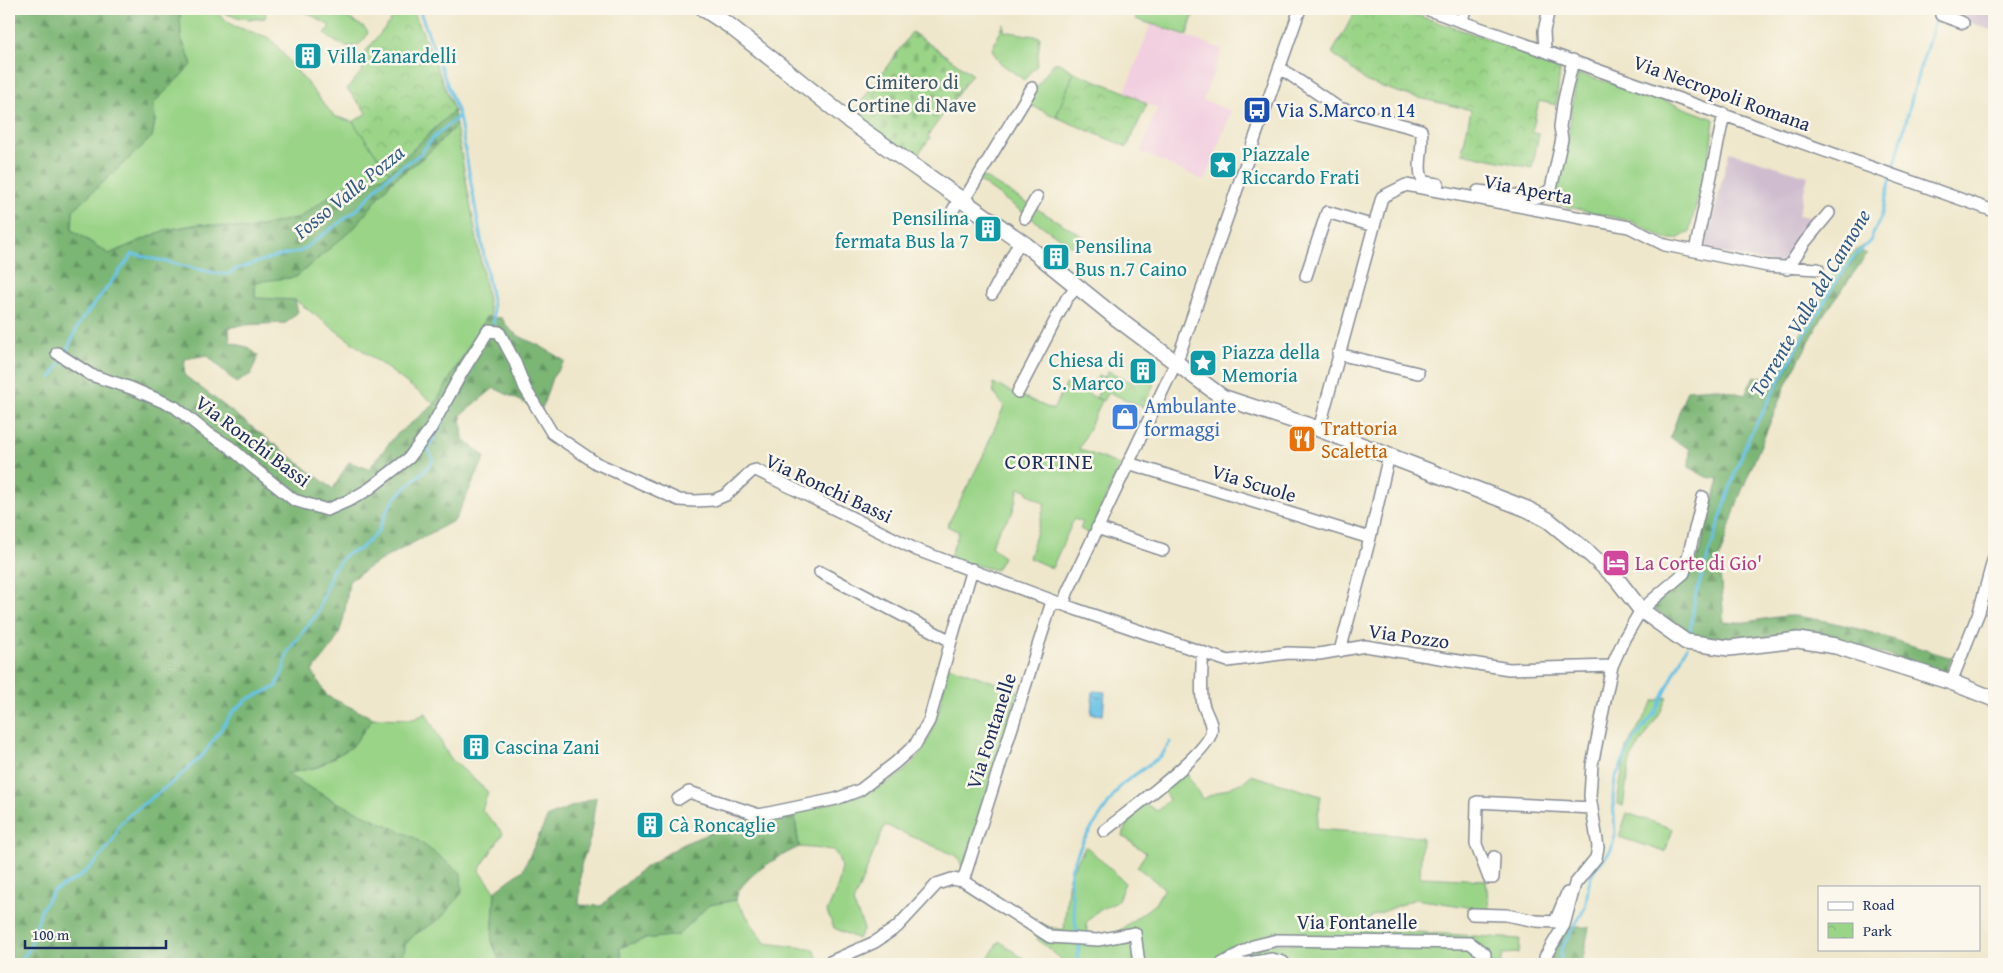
<svg xmlns="http://www.w3.org/2000/svg" width="2003" height="973" font-family="'Gentium Book Plus',serif">
  <style>
    .built { fill: #f2cfe0 }
    .industrial { fill: #cfbdcf }
    .green { fill: #9ad487; stroke: #5a8272 }
    .forest { fill: url(#forest-firs); stroke: #4b7269 }
    .cemetery { fill: url(#cemetery-stones); stroke: #5a8272 }
    .park { fill: url(#park-crowns); stroke: #5a8272 }
    .water { fill: url(#water-ripples); stroke: #4278a2 }
    .lines { fill: none; stroke-linecap: round; stroke-linejoin: round }
    .stream { stroke: #68c2e6; stroke-width: 3 }
    .street-casing { stroke: #858b94; stroke-width: 14 }
    .secondary-casing { stroke: #858b94; stroke-width: 18 }
    .street { stroke: #fff; stroke-width: 11 }
    .secondary { stroke: #fff; stroke-width: 15 }
    .labels { text-anchor: middle; stroke-width: 5; stroke-linejoin: round; paint-order: stroke }
    .culture-label { font-size: 20px; fill: #0d838f; stroke: #fbf7ec; text-anchor: start }
    .park-label { font-size: 20px; fill: #3b5868; stroke: #fbf7ec }
    .street-label { font-size: 20px; fill: #1b2f5e; stroke: #fbf7ec }
    .transit-label { font-size: 20px; fill: #164399; stroke: #fbf7ec; text-anchor: start }
    .shop-label { font-size: 20px; fill: #366cbe; stroke: #fbf7ec; text-anchor: start }
    .food-label { font-size: 20px; fill: #c56008; stroke: #fbf7ec; text-anchor: start }
    .hotel-label { font-size: 20px; fill: #b23c85; stroke: #fbf7ec; text-anchor: start }
    .water-label { font-size: 21px; font-style: italic; fill: #325b87; stroke: #fbf7ec }
    .quarter-label { font-size: 22px; letter-spacing: 1px; fill: #1b2f5e; stroke: #fbf7ec }
  </style>
  <defs>
    <pattern id="forest-firs" width="22" height="20" patternUnits="userSpaceOnUse" patternTransform="scale(1.25)"><rect width="22" height="20" fill="#7bb674"/><path d="M5 1l3.5 6h-7zM16 11l3.5 6h-7z" fill="#649462"/></pattern>
    <pattern id="cemetery-stones" width="16" height="16" patternUnits="userSpaceOnUse" patternTransform="scale(1.25)"><rect width="16" height="16" fill="#9ad487"/><path d="M2 7V4a2 2 0 0 1 4 0v3zM10 15v-3a2 2 0 0 1 4 0v3z" fill="#84b677"/></pattern>
    <pattern id="park-crowns" width="20" height="18" patternUnits="userSpaceOnUse" patternTransform="scale(1.25)"><rect width="20" height="18" fill="#9ad487"/><path d="M2 6a3 3 0 1 1 6 0M12 15a3 3 0 1 1 6 0" fill="none" stroke="#84b677"/></pattern>
    <pattern id="water-ripples" width="26" height="14" patternUnits="userSpaceOnUse" patternTransform="scale(1.25)"><rect width="26" height="14" fill="#68c2e6"/><path d="M2 4q2-2 4 0t4 0M15 11q2-2 4 0t4 0" fill="none" stroke="#559ebe"/></pattern>
  </defs>
  <rect width="100%" height="100%" fill="#fbf7ec"/>
  <filter id="ink" filterUnits="userSpaceOnUse"><feTurbulence type="fractalNoise" baseFrequency=".02" numOctaves="2"/><feDisplacementMap in="SourceGraphic" scale="10" xChannelSelector="R" yChannelSelector="G"/><feConvolveMatrix kernelMatrix="1 2 1 2 8 2 1 2 1" color-interpolation-filters="sRGB"/></filter>
  <filter id="wash" filterUnits="userSpaceOnUse"><feTurbulence type="fractalNoise" baseFrequency=".0096" numOctaves="4" result="noise"/><feDisplacementMap in="SourceGraphic" scale="20" xChannelSelector="R" yChannelSelector="G"/><feGaussianBlur stdDeviation="1.12" result="paint"/><feColorMatrix in="noise" values="0 0 0 0 0 0 0 0 0 0 0 0 0 0 0 0 0 1.4 0 .05"/><feComposite in="paint" operator="in"/></filter>
  <g filter="url(#wash)">
    <rect width="100%" height="100%" fill="#efe7cb"/>
    <path class="built" d="M1151,24L1222,49L1203,100L1231,111L1205,181L1141,152L1157,108L1140,101L1125,92Z"/>
    <path class="industrial" d="M1947,9H1994V31L1945,13Z
      M1729,152L1808,176L1798,215L1813,218L1785,265L1705,250Z"/>
    <path class="green" d="M182,9H211L234,26L270,38L334,116L353,122L389,172L384,177L351,182L300,217L248,229L200,224L165,230L109,254L72,230L73,210L152,137L155,121L154,103L192,64L181,38L180,11Z
      M217,9H262L266,12L265,18C251,21 228,17 217,9Z
      M301,9H333L365,28L368,32C360,55 338,46 325,34L330,26Z
      M1138,9H1195L1187,35L1135,19Z
      M1004,24V31L1040,37L1037,65L1024,80L999,62L992,49Z
      M1054,63H1059L1074,72L1056,117L1028,104L1034,90Z
      M1578,74L1633,89L1714,119L1710,151L1689,232L1677,239H1667L1631,221L1550,203C1570,162 1568,117 1578,74Z
      M456,126L491,317H486L435,404L295,300L255,298V281L296,277L354,228L391,182L425,156Z
      M982,176L1084,237L1076,250L979,181Z
      M1866,244L1829,293L1772,398L1776,380L1841,261Z
      M993,383L1053,410L1067,383L1102,401L1079,449L1120,465L1090,534L1080,529L1083,522L1074,519L1052,568L1029,558L1045,504L1028,494L1027,490L1019,488L1012,514L1000,528L991,546L1003,557L996,570L949,559L959,532L947,526L983,456L1004,406L994,393Z
      M948,666L1019,691L963,868L957,856L885,825L853,903L864,928L858,939L834,928L827,912C835,892 850,868 833,850L799,847L794,811C843,801 904,792 928,740C939,717 943,690 948,666Z
      M1667,697L1661,711L1630,760L1623,806L1617,804L1626,748L1654,701Z
      M426,713L449,757L488,792L482,810L503,833L479,870L495,891L492,941L499,960L494,964H464L439,961L429,964H403L405,945L414,935L441,918L332,800L285,774L318,767L351,747L373,718L414,719Z
      M1181,764L1202,799L1243,782L1251,775L1321,796L1316,829L1422,837L1420,877L1486,880L1489,910L1415,899L1370,917L1369,929L1520,939L1519,953L1503,954L1501,964H1487L1482,946L1288,938L1216,964H1142L1139,937L1116,933L1155,904L1164,888L1137,867L1146,853L1123,836L1129,810L1141,801L1157,811L1169,800L1162,788Z
      M1627,813L1673,829L1665,852L1619,837Z
      M1086,846L1125,883L1117,902L1096,912L1086,923L1088,935L1050,934L1040,925L1064,930L1069,876Z
      M736,900L765,943L813,949L821,964H624L619,948L644,939L678,935L709,905Z
      M1038,934L1132,937L1136,964H1058L1062,960L1037,939Z
      M999,941L1031,964H985Z
      M1267,944H1467L1483,956L1482,964H1287L1271,956L1224,964Z"/>
    <path class="forest" d="M9,9H182L180,11L181,38L192,64L154,103L155,121L152,137L73,210L72,230L109,254L165,230L200,224L248,229L300,217L351,181L384,177L454,110L456,126L425,156L391,182L354,228L296,277L255,282V298L295,300L298,312L286,323L241,325L229,328L230,342L250,348L258,356L251,374L236,383L207,355L185,359L184,375L333,489L349,462L369,469L395,436L435,404L486,317L502,318C510,335 524,338 540,346C549,351 556,356 565,361L552,378L541,411L494,388L461,415L463,439L485,457L455,520L374,564L349,581C343,626 344,636 312,671L327,696L373,718L352,747L317,767L286,774L332,800L415,838L461,873L462,893L441,918L414,935L405,945L403,964H9Z
      M1861,251L1867,254L1822,318L1787,382L1738,500L1719,559L1724,622C1751,626 1776,612 1803,617C1854,624 1903,644 1952,658L1946,673L1827,637L1795,632L1735,642L1690,637L1649,604L1683,576L1694,572L1719,479L1706,477L1689,467L1690,449L1670,438L1687,390L1715,388L1745,395L1754,376L1776,380L1773,396L1829,293Z
      M596,797L590,839L581,865L579,905L601,906L641,870L683,844L745,819L794,811L799,847C780,856 739,877 736,900L709,905L678,935L644,939L619,948L624,964H494L499,960L492,941L495,891L523,870L548,816Z
      M1569,927H1589L1582,964H1549L1556,946Z"/>
    <path class="cemetery" d="M912,32L972,74L929,134L928,137L930,138L917,156L914,154L911,159L851,116Z"/>
    <path class="park" d="M400,9H413L454,110L389,172L353,122L367,113L347,89L363,70L358,61Z
      M1357,9H1398L1561,63L1556,105L1539,101L1532,132L1539,134L1532,168L1462,153L1471,110L1410,96L1367,82L1332,53Z
      M1074,72L1125,92L1147,104L1127,147L1056,117Z
      M1108,371L1137,385L1141,378L1154,384L1143,407L1108,392L1103,401L1096,398L1101,388L1094,385L1098,376L1105,377Z"/>
    <path class="water" d="M1093,691L1105,692L1103,715L1091,714Z"/>
    <g class="lines">
      <path class="stream" d="M459,116L493,306L494,324
        M1893,172L1916,82L1937,14
        M65,354L80,322L133,254L219,274H229L236,269L274,257L301,251L358,209L385,179L420,154L432,139L459,116L419,9
        M51,378L61,362
        M1689,638L1695,597L1736,470L1749,437L1795,352L1837,280L1854,257L1870,241L1881,217L1891,178
        M18,964L30,948L41,910L53,891L78,878L94,864L113,841L119,825L134,811L174,781L203,755L233,712L248,699L276,687L283,671L288,651L317,614L332,571L346,554L360,549L378,532L387,510L397,496L429,466L433,460L428,449L471,368
        M1076,964L1080,942L1076,928L1070,881L1071,869L1083,841L1121,785L1162,755L1170,742
        M1560,964L1561,949L1585,908L1589,883L1594,870L1611,850L1615,836L1613,798L1615,778L1633,741L1656,711L1687,647"/>
    </g>
  </g>
  <g filter="url(#ink)">
    <g class="lines">
      <defs>
        <path id="street" d="M1426,9L1994,211
          M1943,9L1941,15L1963,23
          M1462,21L1465,9
          M1545,50L1544,31L1549,9
          M1280,68L1339,108L1421,130C1425,146 1415,169 1424,182L1438,184
          M1478,191L1538,198L1551,189L1562,139L1560,127L1563,104L1573,60
          M964,200L1032,88
          M953,210L960,198
          M1025,218L1037,197
          M1695,251L1767,266L1818,269
          M1787,269L1805,242L1829,213
          M1306,276L1327,212L1374,226
          M992,294L1020,241
          M57,353L91,375L131,388L175,407L206,432L230,447L255,469L294,500L327,510L352,499L369,489L409,458L431,428L462,372L488,331L499,332L514,360L525,388L552,433L596,463L679,500L695,501L714,500L726,495L752,471L756,470L917,550L1075,609L1228,661L1288,653L1319,654L1365,646L1509,669L1612,666
          M1338,354L1418,373
          M1018,392L1067,298L1078,286
          M1319,429L1382,197L1406,185L1629,227L1665,245L1695,251L1724,114
          M1128,463L1370,538
          M1097,528L1163,550
          M820,572L951,641L972,569
          M1064,603L1067,593L1178,358L1300,9
          M1340,651L1370,538L1389,455
          M1951,682L1979,612L1994,557
          M678,799L689,792L759,815L836,799L860,790L895,763L915,745L929,721L951,641
          M1104,831C1125,814 1206,755 1211,733C1213,723 1207,716 1204,707C1199,695 1203,668 1202,654
          M1494,857L1493,878H1489L1476,844L1477,802L1592,808
          M963,881L1050,937L1098,940L1135,933L1139,964
          M1472,914L1506,915L1536,921L1555,922L1567,893
          M830,962L875,942L897,927L937,884L952,879L963,881L1051,605L1064,603
          M1221,964L1253,946L1277,940L1470,943L1485,954V964
          M1243,964L1272,959L1283,962L1284,964
          M1545,964V957L1564,925L1575,884L1596,858L1598,847L1590,796L1592,765L1612,666L1624,639L1641,610L1684,573L1703,497"/>
        <path id="secondary" d="M704,9L730,26L851,122L1026,245L1115,317L1222,397L1319,429L1527,509L1548,520L1591,555L1616,578L1641,610L1686,642L1729,648L1798,640L1836,646L1951,682L1994,699"/>
      </defs>
      <use href="#street" class="street-casing"/>
      <use href="#secondary" class="secondary-casing"/>
      <use href="#street" class="street"/>
      <use href="#secondary" class="secondary"/>
    </g>
  </g>
  <defs>
    <symbol id="building-square" viewBox="-11 -11 22 22"><rect x="-9" y="-9" width="18" height="18" rx="4" fill="#0f9aa8" stroke="#fbf7ec"/><path d="M-4-6H4V6H1V3H-1V6H-4ZM-2.5-4.3h1.7v1.8h-1.7ZM.8-4.3h1.7v1.8H.8ZM-2.5-1h1.7V.8h-1.7ZM.8-1h1.7V.8H.8Z" fill="#fff"/></symbol>
    <symbol id="bus-square" viewBox="-11 -11 22 22"><rect x="-9" y="-9" width="18" height="18" rx="4" fill="#1a4fb4" stroke="#fbf7ec"/><path d="M-5-6H5V4H4V6H2V4H-2V6H-4V4H-5ZM-3.5-4V0h7V-4ZM-3.5 1.2v1.5H-2V1.2ZM2 1.2v1.5H3.5V1.2Z" fill="#fff"/></symbol>
    <symbol id="sight-square" viewBox="-11 -11 22 22"><rect x="-9" y="-9" width="18" height="18" rx="4" fill="#0f9aa8" stroke="#fbf7ec"/><path d="M0-6L1.8-2.2L6-1.7L2.9 1.2L3.7 5.4L0 3.3L-3.7 5.4L-2.9 1.2L-6-1.7L-1.8-2.2Z" fill="#fff"/></symbol>
    <symbol id="shop-square" viewBox="-11 -11 22 22"><rect x="-9" y="-9" width="18" height="18" rx="4" fill="#3f7fe0" stroke="#fbf7ec"/><path d="M-5-2.5h2.3a2.7 3.5 0 0 1 5.4 0H5L5.5 6h-11ZM-1.5-2.5h3a1.5 2.3 0 0 0-3 0Z" fill="#fff"/></symbol>
    <symbol id="restaurant-square" viewBox="-11 -11 22 22"><rect x="-9" y="-9" width="18" height="18" rx="4" fill="#e8710a" stroke="#fbf7ec"/><path d="M-5-6h1v4h1v-4h1v4h1v-4h1v5L-1.5 .5V6h-2V.5L-5-1ZM5-6V6H3V1.5H1.5Q1.5-4 5-6Z" fill="#fff"/></symbol>
    <symbol id="hotel-square" viewBox="-11 -11 22 22"><rect x="-9" y="-9" width="18" height="18" rx="4" fill="#d1479c" stroke="#fbf7ec"/><path d="M-6-4.5h1.5V1H6V5H4.5V3h-9V5H-6ZM-4 0a1.8 1.8 0 1 1 3.6 0ZM.5 0V-2.5h3Q6-2.5 6 0Z" fill="#fff"/></symbol>
  </defs>
  <g fill-rule="evenodd">
    <use href="#building-square" x="292" y="40" width="32" height="32"/>
    <use href="#bus-square" x="1241" y="94" width="32" height="32"/>
    <use href="#sight-square" x="1207" y="149" width="32" height="32"/>
    <use href="#building-square" x="972" y="213" width="32" height="32"/>
    <use href="#building-square" x="1040" y="241" width="32" height="32"/>
    <use href="#sight-square" x="1187" y="347" width="32" height="32"/>
    <use href="#building-square" x="1127" y="355" width="32" height="32"/>
    <use href="#shop-square" x="1109" y="401" width="32" height="32"/>
    <use href="#restaurant-square" x="1286" y="423" width="32" height="32"/>
    <use href="#hotel-square" x="1600" y="547" width="32" height="32"/>
    <use href="#building-square" x="460" y="731" width="32" height="32"/>
    <use href="#building-square" x="634" y="809" width="32" height="32"/>
  </g>
  <g class="labels">
    <g class="culture-label">
      <text x="327" y="63">Villa Zanardelli</text>
      <text x="1242" y="161">Piazzale<tspan x="1242" dy="23">Riccardo Frati</tspan></text>
      <text x="969" y="225" text-anchor="end">Pensilina<tspan x="969" dy="23">fermata Bus la 7</tspan></text>
      <text x="1075" y="253">Pensilina<tspan x="1075" dy="23">Bus n.7 Caino</tspan></text>
      <text x="1222" y="359">Piazza della<tspan x="1222" dy="23">Memoria</tspan></text>
      <text x="1124" y="367" text-anchor="end">Chiesa di<tspan x="1124" dy="23">S. Marco</tspan></text>
      <text x="495" y="754">Cascina Zani</text>
      <text x="669" y="832">Cà Roncaglie</text>
    </g>
    <g class="park-label">
      <text x="912" y="89">Cimitero di<tspan x="912" dy="23">Cortine di Nave</tspan></text>
    </g>
    <g class="street-label">
      <text transform="translate(1722 93) rotate(20)" y="7">Via Necropoli Romana</text>
      <text transform="translate(1528 189) rotate(11)" y="7">Via Aperta</text>
      <text transform="translate(253 441) rotate(37)" y="7">Via Ronchi Bassi</text>
      <text transform="translate(1254 483) rotate(17)" y="7">Via Scuole</text>
      <text transform="translate(829 488) rotate(25)" y="7">Via Ronchi Bassi</text>
      <text transform="translate(1409 636) rotate(8)" y="7">Via Pozzo</text>
      <text transform="translate(991 731) rotate(-72)" y="7">Via Fontanelle</text>
      <text x="1357" y="929">Via Fontanelle</text>
    </g>
    <g class="transit-label">
      <text x="1276" y="117">Via S.Marco n 14</text>
    </g>
    <g class="shop-label">
      <text x="1144" y="413">Ambulante<tspan x="1144" dy="23">formaggi</tspan></text>
    </g>
    <g class="food-label">
      <text x="1321" y="435">Trattoria<tspan x="1321" dy="23">Scaletta</tspan></text>
    </g>
    <g class="hotel-label">
      <text x="1635" y="570">La Corte di Gio'</text>
    </g>
    <g class="water-label">
      <text transform="translate(349 192) rotate(-39)" y="7">Fosso Valle Pozza</text>
      <text transform="translate(1810 303) rotate(-59)" y="7">Torrente Valle del Cannone</text>
    </g>
    <g class="quarter-label">
      <text x="1049" y="469">CORTINE</text>
    </g>
  </g>
  <rect width="2003" height="973" fill="none" stroke="#fbf7ec" stroke-width="30"/>
  <rect x="1818" y="886" width="162" height="65" fill="#fbf7ec" stroke="#a1a7b3"/>
  <rect x="1828" y="902" width="25" height="8" fill="#ffffff" stroke="#a1a7b3"/>
  <text x="1863" y="910" font-size="15" fill="#1b2f5e">Road</text>
  <rect x="1828" y="923" width="25" height="15" fill="url(#park-crowns)" stroke="#a1a7b3"/>
  <text x="1863" y="936" font-size="15" fill="#1b2f5e">Park</text>
  <path d="M25 940v8h141v-8" fill="none" stroke="#1b2f5e" stroke-width="2.5"/>
  <text x="32" y="940" font-size="15" fill="#1b2f5e" stroke="#fbf7ec" stroke-width="4" paint-order="stroke">100 m</text>
</svg>
